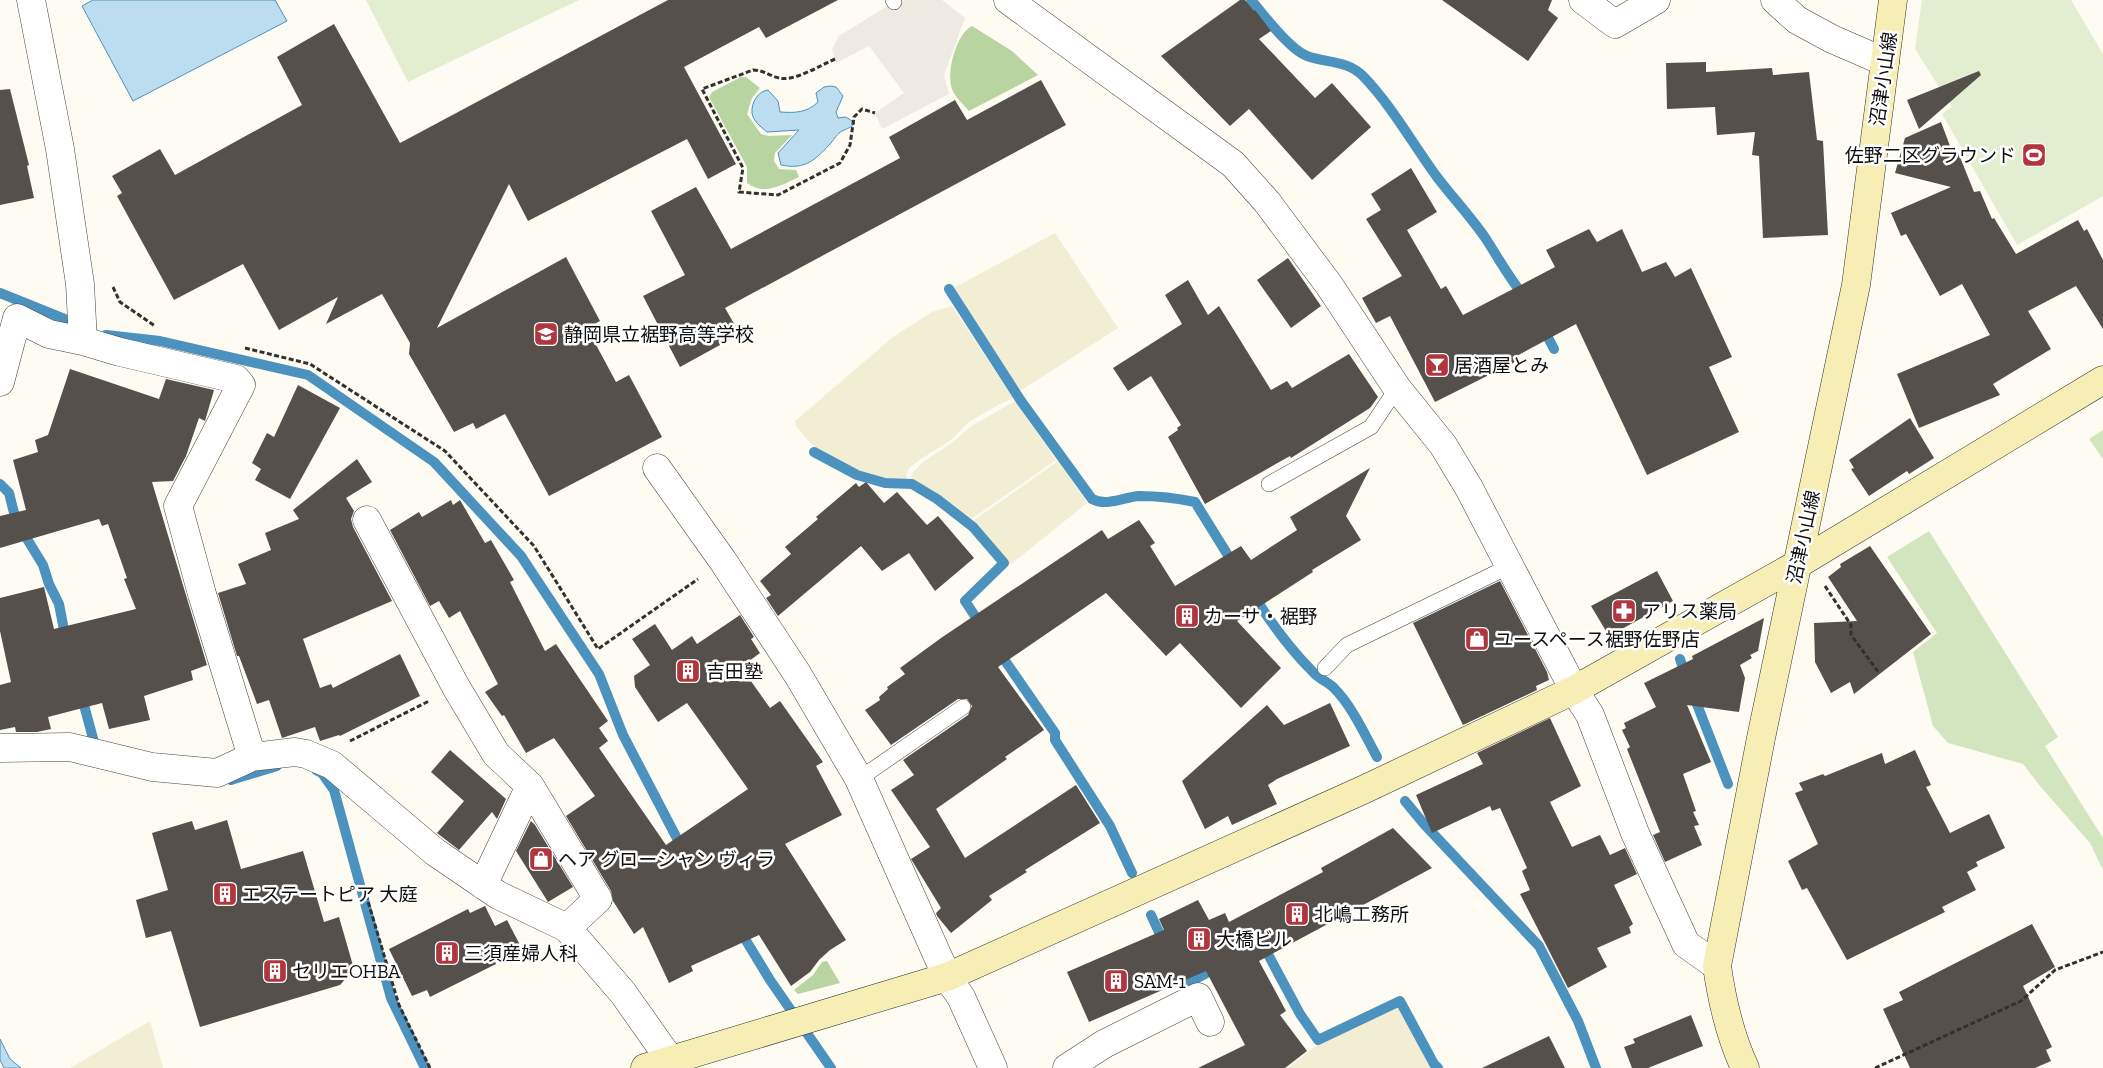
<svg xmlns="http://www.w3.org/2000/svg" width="2103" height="1068" font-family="'Zilla Slab','Noto Sans JP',serif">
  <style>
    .farmland { fill: #f1eed4 }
    .green { fill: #d3e5bf }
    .forest { fill: #b8d4a0 }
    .pitch { fill: #e3edcf }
    .plaza { fill: #eeeae1 }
    .water { fill: #bcddef; stroke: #4b92be }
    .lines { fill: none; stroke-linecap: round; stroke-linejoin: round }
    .stream { stroke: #4b92be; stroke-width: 10 }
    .building { fill: #56504c }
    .lane-casing { stroke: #424242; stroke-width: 16 }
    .street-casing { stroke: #424242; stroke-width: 29 }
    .secondary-casing { stroke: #313131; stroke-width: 29 }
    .path { stroke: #313131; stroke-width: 3; stroke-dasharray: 5 2.5; stroke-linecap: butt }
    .lane { stroke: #fff; stroke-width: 15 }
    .street { stroke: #fff; stroke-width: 28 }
    .secondary { stroke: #f6eeb4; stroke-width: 28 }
    .labels { text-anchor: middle; stroke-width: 5; stroke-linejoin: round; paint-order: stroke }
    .street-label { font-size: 19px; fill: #0f0f0f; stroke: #fff }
    .poi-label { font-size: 19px; fill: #0f0f0f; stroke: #fff; text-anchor: start }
  </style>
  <rect width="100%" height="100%" fill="#fdfbf2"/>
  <path class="farmland" d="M1055,233L1118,328L1020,391L954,288Z
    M952,306L1013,398L998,405L969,422L951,440L921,459L908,469L906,479L880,478L856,471L820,452L806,438L796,426L795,421L893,337L932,312Z
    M1015,401L1056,460L970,520L911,480L913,472L923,462L953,442L973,425Z
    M1058,461L1087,503L1010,565L973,521Z
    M1399,1005L1428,1064L1432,1068H1287L1320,1043Z
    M150,1021L163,1068H70Z"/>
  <path class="green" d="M2103,430V459L2089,439Z
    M1929,531L2058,737L2045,746L2103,838V870L2090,843L2040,786L2023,764L1948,743L1933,726L1913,652L1937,633L1887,557Z"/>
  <path class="forest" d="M972,26L1012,51L1038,75L969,111C963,104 955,97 952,89C946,73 956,34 972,26Z
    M741,77H746L760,88L752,98L747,114L761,134L768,136L792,135L775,153L774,161L779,169L796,170L799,177C782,185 764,196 747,183V167L709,97L712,92Z
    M827,961L840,983L798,994L794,990L813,975L822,962Z"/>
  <path class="pitch" d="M366,0H579L408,82Z
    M1922,0H2071L2103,54V196L2017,245L1942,114L1952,107L1915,49Z"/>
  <path class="plaza" d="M897,0H942L965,18L944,75L949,94L882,129L875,113L904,93L869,46L836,63L832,49L839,36Z"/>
  <path class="water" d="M93,0H275L287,21L133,101L82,6Z
    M830,86L836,87L843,96L836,112L838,118L846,117L855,123C851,128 848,128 842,131C838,133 834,139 831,143C815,160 806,170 781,165L778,153L799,130L767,132C761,127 753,121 752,113C751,103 758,91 768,90L778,101L780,112C794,113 807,113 818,102L816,93L824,87Z
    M0,1039L10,1059L21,1068H4L0,1060Z"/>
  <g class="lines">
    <path class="stream" d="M1251,0C1263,14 1290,50 1307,56C1326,63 1347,60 1363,76C1392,106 1412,143 1437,177C1453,198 1471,217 1486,239C1499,259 1509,278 1524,296
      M949,289L1021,401L1092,499C1107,507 1124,497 1139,496C1159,496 1176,498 1195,502L1234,565
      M0,293L67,320
      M1543,328L1554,349
      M106,335L160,341L308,375L434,462L521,556L599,674L623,735L682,848
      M814,452L857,475L885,483L912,484L937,499L973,527L1004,563L965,601L981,625
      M0,484L9,493L16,521L43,565L49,584L59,604L64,630L68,639
      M1254,596C1271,623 1291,650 1313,672C1319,679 1328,682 1334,688C1352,706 1365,735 1377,757
      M999,652L1055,733V740L1110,826L1132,873
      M1680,659L1686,676
      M81,694L94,742
      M1693,694L1728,784
      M316,770L322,773L334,790L391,998L425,1068
      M231,780L277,766
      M1405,801L1424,824L1539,946L1578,1021L1596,1068
      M1151,915L1164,943
      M739,929L770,980L831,1068
      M1263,945L1300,1014L1318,1040L1400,1001L1434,1064L1438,1068
      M1175,970L1182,986L1218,967"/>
  </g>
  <path class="building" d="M668,0H838L766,38L759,27L684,67L736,164L708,179L687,139L528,221L509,184L437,328L566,257L600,321L587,328L616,382L629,375L662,437L549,496L505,414L476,429L473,423L454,432L409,354L410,343L382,294L326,324L338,297L279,330L243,264L174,300L117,196L122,193L112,176L160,149L175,175L302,105L277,57L334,24L400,143Z
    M1240,0H1245L1254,11L1255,10L1271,31L1259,39L1315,98L1332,83L1371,127L1312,180L1249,109L1230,126L1161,56Z
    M1442,0H1552L1548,10L1558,18L1528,61Z
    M1706,62V72L1772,68L1773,75L1809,72L1817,140L1823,141L1828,235L1763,238L1759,156L1752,155L1755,132L1717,135L1715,107L1667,109L1666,63Z
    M1979,71L1981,75L1919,129L1907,100Z
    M1041,80L1066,125L725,308L740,334L680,367L643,296L685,275L651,211L696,187L731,249L900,158L889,137L955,100L967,120Z
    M10,89L29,165L27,166L34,198L0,205V90Z
    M1941,122L1953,154L1958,152L1974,192L1980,191L1992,219L1994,218L2016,254L2078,220L2084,231L2087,229L2103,260V329L2076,286L2028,311L2051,349L1993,384L2000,395L1919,428L1897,374L1990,335L1962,284L1940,296L1906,234L1901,236L1891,213L1951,187L1895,173L1905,138Z
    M1411,168L1437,212L1407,230L1441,289L1446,286L1463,315L1555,267L1546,250L1589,229L1597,242L1622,229L1642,272L1666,262L1675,277L1691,268L1732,357L1709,367L1739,432L1647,475L1576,324L1513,358L1515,362L1435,402L1390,316L1376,323L1362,298L1402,276L1366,219L1381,210L1371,194Z
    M1288,258L1321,306L1291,328L1257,280Z
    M1188,280L1208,315L1219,306L1271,390L1287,381L1292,388L1349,354L1378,397L1370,408L1291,458L1290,456L1205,504L1168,437L1178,430L1177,428L1181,425L1151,376L1128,391L1113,368L1182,324L1165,295Z
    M70,369L159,399L166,379L214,390L205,421L199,418L186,456L173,481L152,482L207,665L191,671L193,680L144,696L150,720L109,729L102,703L48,717L51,729L37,732H16L15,727L0,730V685L11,682L0,631V598L44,587L54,629L136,609L124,579L127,578L108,524L102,526L99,519L0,548V516L26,510L13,460L38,452L35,440L48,435Z
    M298,385L340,408L290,499L255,480L261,469L252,463L267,433L274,437Z
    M1910,418L1934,458L1909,474L1907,471L1869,496L1851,469L1854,468L1849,460Z
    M357,459L372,482L346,498L354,511L351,519L353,527L392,601L303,639L320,688L331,684L333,688L400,654L420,696L340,736L339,735L320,741L315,727L282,738L269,700L257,704L239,656H237L218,593L246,584L238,564L271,550L265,533L299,519L293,510Z
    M1370,468L1346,516L1361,540L1312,570L1313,572L1237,621L1281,668L1241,708L1180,643L1166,656L1106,593L998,667L1044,730L1005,757L1007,759L936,809L965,858L1076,785L1100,823L1025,870L1027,872L989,896L992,900L951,933L937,916L936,913L941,908L911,859L930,847L891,790L914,775L903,760L968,715L972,706L967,699H958L891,745L865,710L880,700L879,697L888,689L887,687L905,674L900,668L941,638L1102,530L1108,539L1139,520L1155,543L1150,546L1175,586L1241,546L1251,560L1297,530L1290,517Z
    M866,482L884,503L897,492L927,525L938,516L974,558L935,591L909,553L882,571L861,546L778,616L766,598L771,595L760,581L791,554L785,547L818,519L816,517L856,483L859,487Z
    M451,500L453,505L460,500L485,543L491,540L514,580L510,582L545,651L556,644L608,721L599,728L608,741L599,748L666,845L748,789L687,703L658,722L635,687L634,676L650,665L632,639L655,624L672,650L692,636L697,644L740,615L754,637L751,639L760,653L741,667L770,708L780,701L823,762L816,766L842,815L785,844L846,940L830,950L819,960L810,972L791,986L759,935L691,966L693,971L669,983L643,927L634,934L613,901L611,891L566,816L595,796L554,738L526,753L504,715L502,716L485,692L498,684L460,611L449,618L439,601L430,606L390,530L419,512L422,517Z
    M1870,546L1931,634L1854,694L1850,682L1831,693L1815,662L1814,623L1857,621L1828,577L1841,567L1840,564Z
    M1657,571L1673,601L1609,636L1591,606Z
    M1500,581L1547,672L1549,680L1536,686L1537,690L1463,725L1413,623Z
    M1764,618L1758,651L1750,655L1752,658L1740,665L1745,678L1739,712L1687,705L1711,762L1683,774L1696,811L1693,812L1699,825L1694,826L1702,845L1665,862L1653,835L1660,832L1627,749L1630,747L1622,730L1626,728L1624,723L1656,707L1644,683L1693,659L1692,656Z
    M1330,703L1350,746L1277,779L1268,785L1277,804L1232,825L1228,816L1205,829L1182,781L1267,705L1284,725Z
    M1550,718L1581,786L1550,802L1572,847L1600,835L1610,855L1625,848L1637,874L1614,885L1633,924L1629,927L1631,933L1597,948L1607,967L1568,988L1520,894L1530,890L1522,871L1527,868L1500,808L1492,811L1490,806L1432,833L1416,795L1483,764L1477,753Z
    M450,750L506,799L497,819L492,812L459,850L437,833L464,801L431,772Z
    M1915,750L1931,785L1926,787L1950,833L1989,814L2005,848L1976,862L1978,866L1967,872L1976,890L1942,907L1945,912L1847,960L1807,888L1802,890L1788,861L1818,844L1795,793L1803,790L1799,783L1823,774L1825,776L1882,753L1885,764Z
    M227,820L241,869L303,851L324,922L339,917L354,969L340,985L200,1027L171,931L146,938L136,900L168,890L152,833L192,821L195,830Z
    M531,821L535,825L573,887L548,902L516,851Z
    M1393,828L1432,868L1259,961L1286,1011L1280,1015L1307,1051L1285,1068H1198L1245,1045L1206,971L1089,1022L1067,972L1164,930L1159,919L1198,900L1209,920L1225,913L1229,922L1323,872L1321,868Z
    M485,906L495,926L507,920L520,945L493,957L496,964L430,997L427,990L412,996L389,949L468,909L470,913Z
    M2032,924L2055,967L2023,986L2052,1047L2046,1050L2051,1061L2035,1068H1910L1883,1009L1903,1000L1899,992Z
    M1691,1015L1703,1046L1648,1068H1632L1624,1047L1635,1043L1633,1039Z
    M1549,1036L1565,1068H1482Z"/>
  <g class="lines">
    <defs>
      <path id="lane" d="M893,0L894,2
        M1269,484L1371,427L1397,388
        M1325,668L1347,645L1510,566
        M859,779L963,707"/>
      <path id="street" d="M31,0L60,149L80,284L83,341
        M1008,0L1233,164L1267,202L1329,285L1397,388L1443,445L1469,488L1574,690L1590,715L1635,833L1686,944L1717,966
        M1583,0L1615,24L1656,0
        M1775,0L1797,20L1832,39L1885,62
        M0,382L17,318L49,334L83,341L120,352L236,379L241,385L178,506L202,594L252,757
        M657,468L723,561L798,675L859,779L947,977L961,997L993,1068
        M367,520L456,687L496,754L530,786L598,899L567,928
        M0,748L70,747L152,767L217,773L252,757L295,752L306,754L332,765L435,852L498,895L567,928L623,993L671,1061
        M483,885L530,786
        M1067,1068L1104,1044L1198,997L1210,1022"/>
      <path id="secondary" d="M645,1068L947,977L1365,789L1574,690L1798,564L2103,380
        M1745,1068C1730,1036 1722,1001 1717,966L1761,738L1856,285L1893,0"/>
    </defs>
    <use href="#lane" class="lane-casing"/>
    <use href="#street" class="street-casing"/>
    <use href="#secondary" class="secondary-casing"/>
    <path class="path" d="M835,59C821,65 794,82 779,78C770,76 763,70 753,70L702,89L743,168L739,192L778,195L840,163L850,145L854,117L862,109L875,113
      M113,287L120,302L155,326
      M245,348L310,364L445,451L534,546L598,649L698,579
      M1825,586L1851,625V635L1879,673
      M350,741L429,701
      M366,895L399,1005L430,1068
      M1875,1068L2021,1001L2055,970L2103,952"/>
    <use href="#lane" class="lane"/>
    <use href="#street" class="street"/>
    <use href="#secondary" class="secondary"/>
  </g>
  <defs>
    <symbol id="stadium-square" viewBox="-11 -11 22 22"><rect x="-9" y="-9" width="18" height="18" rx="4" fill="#af363e" stroke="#fff"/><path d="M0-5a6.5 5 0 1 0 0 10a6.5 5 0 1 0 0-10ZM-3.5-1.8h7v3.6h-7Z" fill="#fff"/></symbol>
    <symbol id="school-square" viewBox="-11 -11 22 22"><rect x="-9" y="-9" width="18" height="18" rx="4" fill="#af363e" stroke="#fff"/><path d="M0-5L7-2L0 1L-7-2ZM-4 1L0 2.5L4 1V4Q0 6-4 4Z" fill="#fff"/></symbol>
    <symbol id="bar-square" viewBox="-11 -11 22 22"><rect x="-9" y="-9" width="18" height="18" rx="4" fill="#af363e" stroke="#fff"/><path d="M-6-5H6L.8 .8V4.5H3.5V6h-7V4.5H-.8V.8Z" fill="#fff"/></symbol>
    <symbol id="pharmacy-square" viewBox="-11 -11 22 22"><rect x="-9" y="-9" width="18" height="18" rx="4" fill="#af363e" stroke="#fff"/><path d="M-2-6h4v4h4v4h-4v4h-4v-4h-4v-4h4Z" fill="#fff"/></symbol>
    <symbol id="building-square" viewBox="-11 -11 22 22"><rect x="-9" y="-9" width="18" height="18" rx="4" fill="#af363e" stroke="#fff"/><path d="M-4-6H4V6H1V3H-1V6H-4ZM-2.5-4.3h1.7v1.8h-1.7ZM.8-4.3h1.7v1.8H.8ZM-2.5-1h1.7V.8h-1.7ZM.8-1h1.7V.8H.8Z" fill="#fff"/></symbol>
    <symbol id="shop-square" viewBox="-11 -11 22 22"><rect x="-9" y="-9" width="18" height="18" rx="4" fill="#af363e" stroke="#fff"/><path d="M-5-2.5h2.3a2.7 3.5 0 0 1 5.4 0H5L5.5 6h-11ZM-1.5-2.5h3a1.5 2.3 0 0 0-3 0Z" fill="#fff"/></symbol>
  </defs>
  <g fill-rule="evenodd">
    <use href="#stadium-square" x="2020" y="141" width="28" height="28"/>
    <use href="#school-square" x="532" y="320" width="28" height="28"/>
    <use href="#bar-square" x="1423" y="351" width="28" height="28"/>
    <use href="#pharmacy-square" x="1610" y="597" width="28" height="28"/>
    <use href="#building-square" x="1173" y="602" width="28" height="28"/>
    <use href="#shop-square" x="1463" y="625" width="28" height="28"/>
    <use href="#building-square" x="674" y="657" width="28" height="28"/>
    <use href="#shop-square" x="527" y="845" width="28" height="28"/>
    <use href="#building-square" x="211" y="880" width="28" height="28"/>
    <use href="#building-square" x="1283" y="900" width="28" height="28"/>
    <use href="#building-square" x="1185" y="925" width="28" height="28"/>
    <use href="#building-square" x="433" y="939" width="28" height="28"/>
    <use href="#building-square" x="261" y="957" width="28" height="28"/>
    <use href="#building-square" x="1102" y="967" width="28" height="28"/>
  </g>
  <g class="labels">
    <g class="street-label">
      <text transform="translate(1883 79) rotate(-82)" y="7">沼津小山線</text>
      <text transform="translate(1803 537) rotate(-78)" y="7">沼津小山線</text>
    </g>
    <g class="poi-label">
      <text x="2016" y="162" text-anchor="end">佐野二区グラウンド</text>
      <text x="564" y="341">静岡県立裾野高等学校</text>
      <text x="1454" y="372">居酒屋とみ</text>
      <text x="1642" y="618">アリス薬局</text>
      <text x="1204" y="623">カーサ・裾野</text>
      <text x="1494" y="646">ユースペース裾野佐野店</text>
      <text x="706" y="678">吉田塾</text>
      <text x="558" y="866">ヘア グローシャン ヴィラ</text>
      <text x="242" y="901">エステートピア 大庭</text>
      <text x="1314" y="921">北嶋工務所</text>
      <text x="1216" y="946">大橋ビル</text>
      <text x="464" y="960">三須産婦人科</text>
      <text x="292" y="978">セリエOHBA</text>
      <text x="1134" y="988">SAM-1</text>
    </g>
  </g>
</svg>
